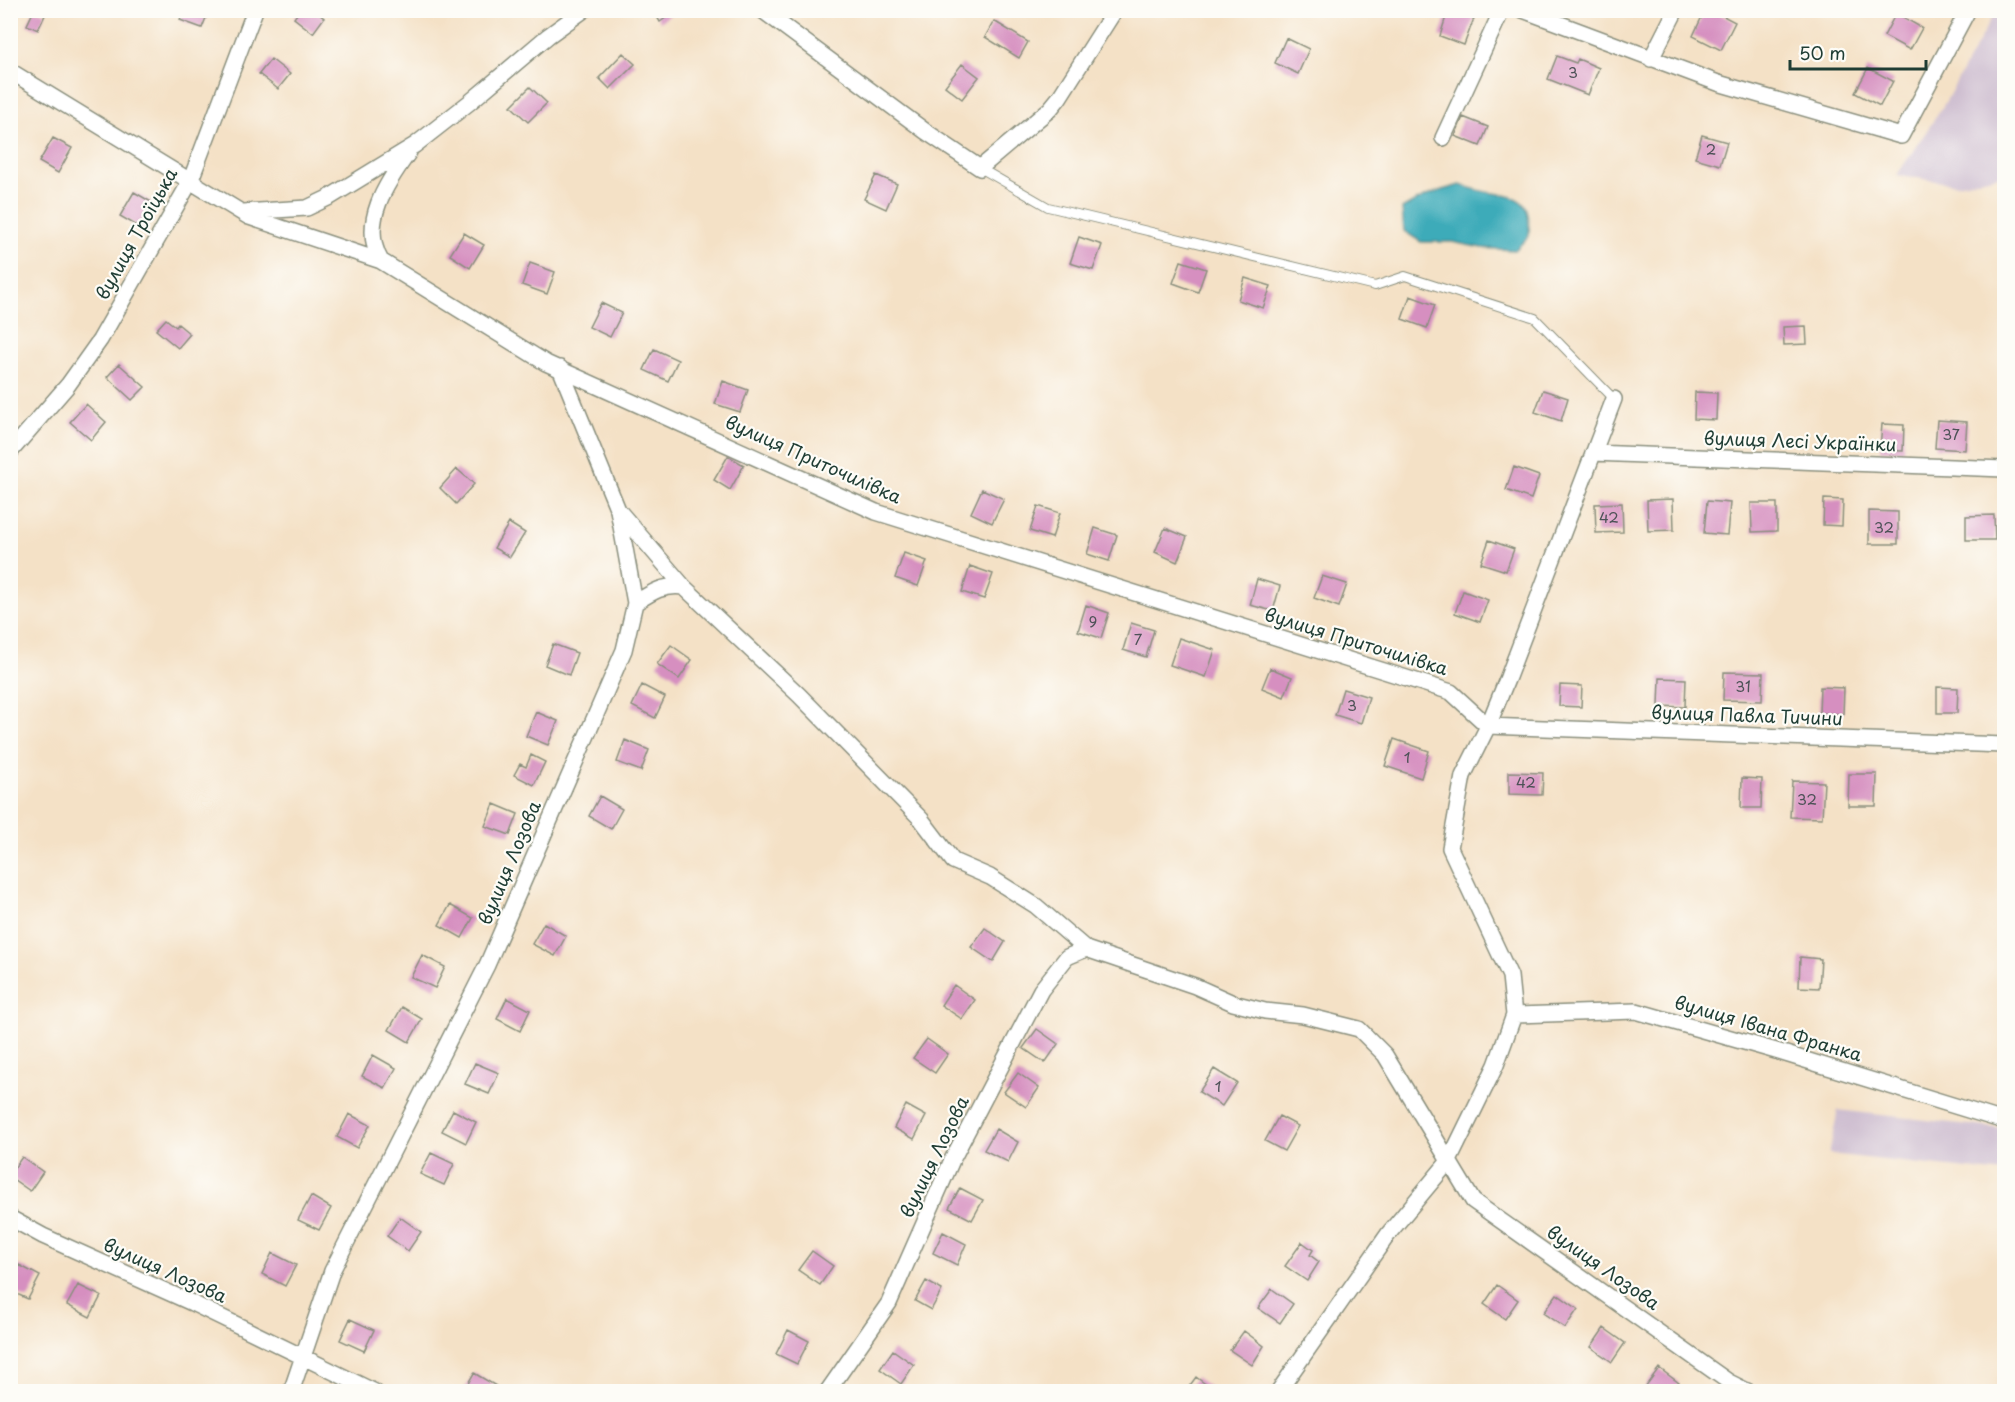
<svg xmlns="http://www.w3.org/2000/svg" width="2015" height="1402" font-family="'Playpen Sans',sans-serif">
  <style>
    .industrial { fill: #cebed0 }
    .water { fill: #3cabb9; stroke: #2e7476; stroke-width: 1.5 }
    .building { fill: #d68fc0 }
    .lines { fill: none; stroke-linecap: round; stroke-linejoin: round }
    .lane-casing { stroke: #8a8f7d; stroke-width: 10 }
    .street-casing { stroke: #8a8f7d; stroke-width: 18 }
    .lane { stroke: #fff; stroke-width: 8 }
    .street { stroke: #fff; stroke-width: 15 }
    .labels { text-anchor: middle; stroke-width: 4.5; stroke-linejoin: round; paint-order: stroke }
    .number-label { font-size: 15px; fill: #4d5257 }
    .street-label { font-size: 18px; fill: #1f3d34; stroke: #fdfcf7 }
  </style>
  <rect width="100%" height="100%" fill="#fdfcf7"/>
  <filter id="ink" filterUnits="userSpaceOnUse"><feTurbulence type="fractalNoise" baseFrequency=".0167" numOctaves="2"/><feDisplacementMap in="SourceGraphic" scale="12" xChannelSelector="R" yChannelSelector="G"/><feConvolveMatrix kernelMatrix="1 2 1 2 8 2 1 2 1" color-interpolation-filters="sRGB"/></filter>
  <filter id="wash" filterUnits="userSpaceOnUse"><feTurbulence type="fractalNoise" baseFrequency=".008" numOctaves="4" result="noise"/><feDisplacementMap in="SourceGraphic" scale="24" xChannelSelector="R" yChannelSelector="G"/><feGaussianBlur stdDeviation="1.35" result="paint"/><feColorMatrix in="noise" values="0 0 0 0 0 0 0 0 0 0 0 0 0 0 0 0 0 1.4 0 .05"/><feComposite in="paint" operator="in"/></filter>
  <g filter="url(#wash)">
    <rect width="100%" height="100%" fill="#f4e1c6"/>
    <path class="industrial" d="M1996,10L2004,11V175L1956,184L1897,175L1942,108Z
      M1838,1110L2004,1129V1173L1829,1154Z"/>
    <path class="water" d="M1460,185C1471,188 1482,192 1493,193C1525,197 1530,204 1529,236L1515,250L1482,248L1452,242H1421L1404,231L1402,209C1421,197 1439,190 1460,185Z"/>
    <g id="blocks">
      <path class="building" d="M34,10L46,13L38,30L27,25Z
        M183,10H209L202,28L180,20Z
        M300,10H314L324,18L313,33L294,18Z
        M653,10H677L660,22Z
        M1448,10H1469L1476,13L1464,45L1440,36Z
        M1705,10H1712L1735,22L1721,50L1693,36Z
        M1896,13L1922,28L1910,50L1884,36Z
        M994,21L1028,42L1019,58L985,37Z
        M1286,38L1309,49L1298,74L1275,63Z
        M623,53L635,64L610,89L599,78Z
        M1557,56L1576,63L1578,59L1599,68L1588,95L1548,79Z
        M271,59L290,74L278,89L259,74Z
        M962,64L979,77L962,99L945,86Z
        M1868,68L1893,81L1880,106L1855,93Z
        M530,87L547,103L528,122L511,106Z
        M1463,117L1488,127L1480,146L1455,136Z
        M1702,135L1727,142L1720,165L1695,158Z
        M53,138L72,148L58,173L39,162Z
        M876,175L897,184L886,209L864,199Z
        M134,192L153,203L139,227L120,216Z
        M464,233L484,245L470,268L450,255Z
        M1079,237L1102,245L1093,270L1070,263Z
        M1181,261L1206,269L1198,292L1173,283Z
        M530,263L555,272L547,294L522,285Z
        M1245,278L1271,286L1263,308L1238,300Z
        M1410,296L1435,305L1427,328L1402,319Z
        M601,303L622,313L610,337L589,327Z
        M166,319L176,327L178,324L190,334L178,348L156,330Z
        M1806,326L1807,344L1784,345L1783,327Z
        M654,349L678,360L668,381L644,370Z
        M119,364L145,387L132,400L107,377Z
        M723,381L748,390L740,412L715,404Z
        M1543,390L1568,398L1561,421L1535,412Z
        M1695,392L1717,393L1716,420L1694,419Z
        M86,404L106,422L91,440L70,422Z
        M1937,420L1967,422L1965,450L1935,448Z
        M2001,423H2004V448H2000Z
        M1882,424L1904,425L1903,451L1880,450Z
        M728,456L744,465L730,490L714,480Z
        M1514,467L1539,476L1531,499L1506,490Z
        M457,469L474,484L456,504L440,488Z
        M982,489L1004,499L992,523L971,513Z
        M1673,499L1674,530L1648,531L1647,500Z
        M1824,499L1843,500L1842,526L1823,525Z
        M1707,501L1730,503L1727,535L1704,533Z
        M1622,503L1623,532L1596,533L1595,504Z
        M1751,503H1777V531L1752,532Z
        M1038,506L1060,513L1052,538L1030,531Z
        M1869,511L1898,512V544H1869Z
        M1994,515L1995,540H1966V516Z
        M509,523L525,533L510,557L494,548Z
        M1095,528L1117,535L1109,561L1087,554Z
        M1165,528L1187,537L1177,562L1155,552Z
        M1489,540L1514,549L1506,571L1481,563Z
        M904,553L927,561L918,586L895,578Z
        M970,566L993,574L984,599L962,592Z
        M1322,576L1347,584L1339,607L1314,598Z
        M1257,579L1280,586L1273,611L1250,605Z
        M1463,591L1488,600L1480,622L1455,613Z
        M1086,605L1109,613L1101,638L1078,631Z
        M2001,613H2004V633H2001Z
        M1131,623L1154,630L1146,657L1123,650Z
        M1179,638L1215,650L1206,677L1170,665Z
        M553,644L577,653L569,675L545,665Z
        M671,645L692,660L679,679L657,664Z
        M1270,668L1292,677L1284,697L1262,688Z
        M1724,672L1763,673L1762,701L1723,700Z
        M1660,678L1686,679L1685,707L1659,706Z
        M642,685L665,697L655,718L632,706Z
        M1560,685L1582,686L1581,707L1559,706Z
        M1820,687L1844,688L1843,714L1819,713Z
        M1937,687L1958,688L1957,713H1937Z
        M1343,689L1369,697L1361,723L1335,715Z
        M536,712L558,721L548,745L526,736Z
        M1394,739L1429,751L1421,778L1385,766Z
        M625,740L649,750L641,771L617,762Z
        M531,755L545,762L534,785L514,775L520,764L526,767Z
        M1509,772L1543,773L1542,795L1509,794Z
        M1849,774H1877L1876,806H1848Z
        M1742,778L1762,779L1761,808H1741Z
        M1792,781L1824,782L1822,818L1790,817Z
        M600,796L622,809L611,829L589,816Z
        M494,804L518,814L510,835L485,826Z
        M450,905L473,918L462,938L439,925Z
        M544,923L566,936L555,956L532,944Z
        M985,928L1005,942L993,962L971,947Z
        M422,955L445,967L435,988L411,977Z
        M2001,955H2004V982H2002Z
        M1800,957L1821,959L1819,988L1799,987Z
        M954,985L975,1000L962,1019L941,1005Z
        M507,998L530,1010L520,1031L497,1019Z
        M402,1007L422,1019L409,1042L389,1030Z
        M1037,1029L1058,1044L1045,1063L1023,1048Z
        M927,1039L948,1054L935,1073L913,1058Z
        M373,1055L396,1068L385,1088L362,1076Z
        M475,1063L499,1073L489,1094L465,1084Z
        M1214,1069L1237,1083L1222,1106L1199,1092Z
        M1018,1073L1039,1088L1026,1107L1004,1092Z
        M906,1105L926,1116L914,1139L894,1128Z
        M453,1110L476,1122L466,1143L442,1131Z
        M349,1114L370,1125L357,1148L337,1137Z
        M1279,1116L1298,1126L1284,1151L1265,1141Z
        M996,1129L1018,1142L1008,1162L984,1150Z
        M431,1153L454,1164L444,1185L420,1174Z
        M22,1157L43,1172L30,1191L10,1177V1174Z
        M960,1188L983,1200L972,1220L949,1208Z
        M311,1196L331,1208L319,1230L298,1220Z
        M400,1217L421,1232L408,1251L387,1236Z
        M943,1232L966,1244L957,1265L933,1253Z
        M1302,1242L1313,1250L1310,1255L1319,1262L1307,1281L1285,1266Z
        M812,1251L833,1266L820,1285L798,1270Z
        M272,1253L296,1265L285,1286L262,1274Z
        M19,1265L40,1276L28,1299L10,1291V1282Z
        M926,1281L942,1290L931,1310L915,1301Z
        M78,1285L101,1296L90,1317L67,1305Z
        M1497,1285L1518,1300L1505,1319L1484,1304Z
        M1272,1289L1293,1304L1280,1323L1258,1308Z
        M1557,1294L1578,1309L1565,1328L1543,1313Z
        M350,1319L374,1330L364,1351L340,1340Z
        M1604,1328L1625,1343L1612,1362L1591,1347Z
        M788,1330L809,1341L797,1364L776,1354Z
        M1244,1331L1264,1346L1252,1365L1230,1350Z
        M893,1350L914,1365L901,1384L880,1369Z
        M1659,1368L1679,1383L1673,1392H1652L1645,1387Z
        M474,1373L496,1386L493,1392H463Z
        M1196,1377L1216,1392H1185Z"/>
    </g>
  </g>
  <g filter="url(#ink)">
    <use href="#blocks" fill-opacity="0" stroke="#8a8f7d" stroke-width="1.5"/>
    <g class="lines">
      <defs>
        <path id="lane" d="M980,168L1048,207L1375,286L1405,276L1535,318L1614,399"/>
        <path id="street" d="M762,10L925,131L980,168L1050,109L1059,98L1115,10
          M1523,10L1718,83L1901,136L1968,10
          M1651,59L1676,10
          M10,71L249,217L381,261L546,363L876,512L1451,692L1488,726
          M1443,138L1502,10
          M244,212L307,208L330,197L415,145L470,102L548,36L584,10
          M381,261C359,223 387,182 409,152
          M10,452L68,385L100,340L190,182L255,10
          M1593,453L2004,469
          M618,510L684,587L799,695L921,819L953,861L990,877L1036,906L1086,949L1195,986L1233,1003L1265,1011L1303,1015L1359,1029L1385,1055L1473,1201L1729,1382L1749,1392
          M635,603C652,592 664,584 684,587
          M1488,726L2004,745
          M1514,1015L1636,1011L1776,1051L2004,1121
          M10,1218L43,1236L192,1303L375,1392
          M291,1392L332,1271L487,965L624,650L635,603L618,510L560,368
          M827,1392L889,1303L952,1160L1041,990L1067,957L1086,949
          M1278,1392L1389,1233L1449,1161L1496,1065L1514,1015L1510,976L1450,848L1463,776L1488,726L1508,677L1614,399"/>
      </defs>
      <use href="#lane" class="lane-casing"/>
      <use href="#street" class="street-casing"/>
      <use href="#lane" class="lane"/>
      <use href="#street" class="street"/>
    </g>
  </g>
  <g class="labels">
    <g class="number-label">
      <text x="1573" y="78">3</text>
      <text x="1711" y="155">2</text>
      <text x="1951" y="440">37</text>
      <text x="1609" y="523">42</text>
      <text x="1884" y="533">32</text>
      <text x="1093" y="627">9</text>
      <text x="1138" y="645">7</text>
      <text x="1743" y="692">31</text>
      <text x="1352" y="711">3</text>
      <text x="1407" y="763">1</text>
      <text x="1526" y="788">42</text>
      <text x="1807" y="805">32</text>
      <text x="1218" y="1092">1</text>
    </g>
    <g class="street-label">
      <text transform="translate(137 234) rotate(-61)" y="6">вулиця Троїцька</text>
      <text transform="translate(1800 442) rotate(2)" y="6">вулиця Лесі Українки</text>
      <text transform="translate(813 460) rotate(24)" y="6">вулиця Приточилівка</text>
      <text transform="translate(1356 642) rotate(17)" y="6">вулиця Приточилівка</text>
      <text transform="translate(1747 716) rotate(2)" y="6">вулиця Павла Тичини</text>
      <text transform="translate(510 863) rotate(-67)" y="6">вулиця Лозова</text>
      <text transform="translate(1768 1029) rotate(16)" y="6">вулиця Івана Франка</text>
      <text transform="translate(935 1157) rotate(-64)" y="6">вулиця Лозова</text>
      <text transform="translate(1603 1268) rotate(35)" y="6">вулиця Лозова</text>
      <text transform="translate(165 1271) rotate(24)" y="6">вулиця Лозова</text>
    </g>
  </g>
  <rect width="2015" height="1402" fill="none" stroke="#fdfcf7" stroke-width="36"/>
  <path d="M1790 60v9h136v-9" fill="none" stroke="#1f3d34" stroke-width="3"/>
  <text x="1799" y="60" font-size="18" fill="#1f3d34" stroke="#fdfcf7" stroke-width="4.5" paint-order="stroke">50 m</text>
</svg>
